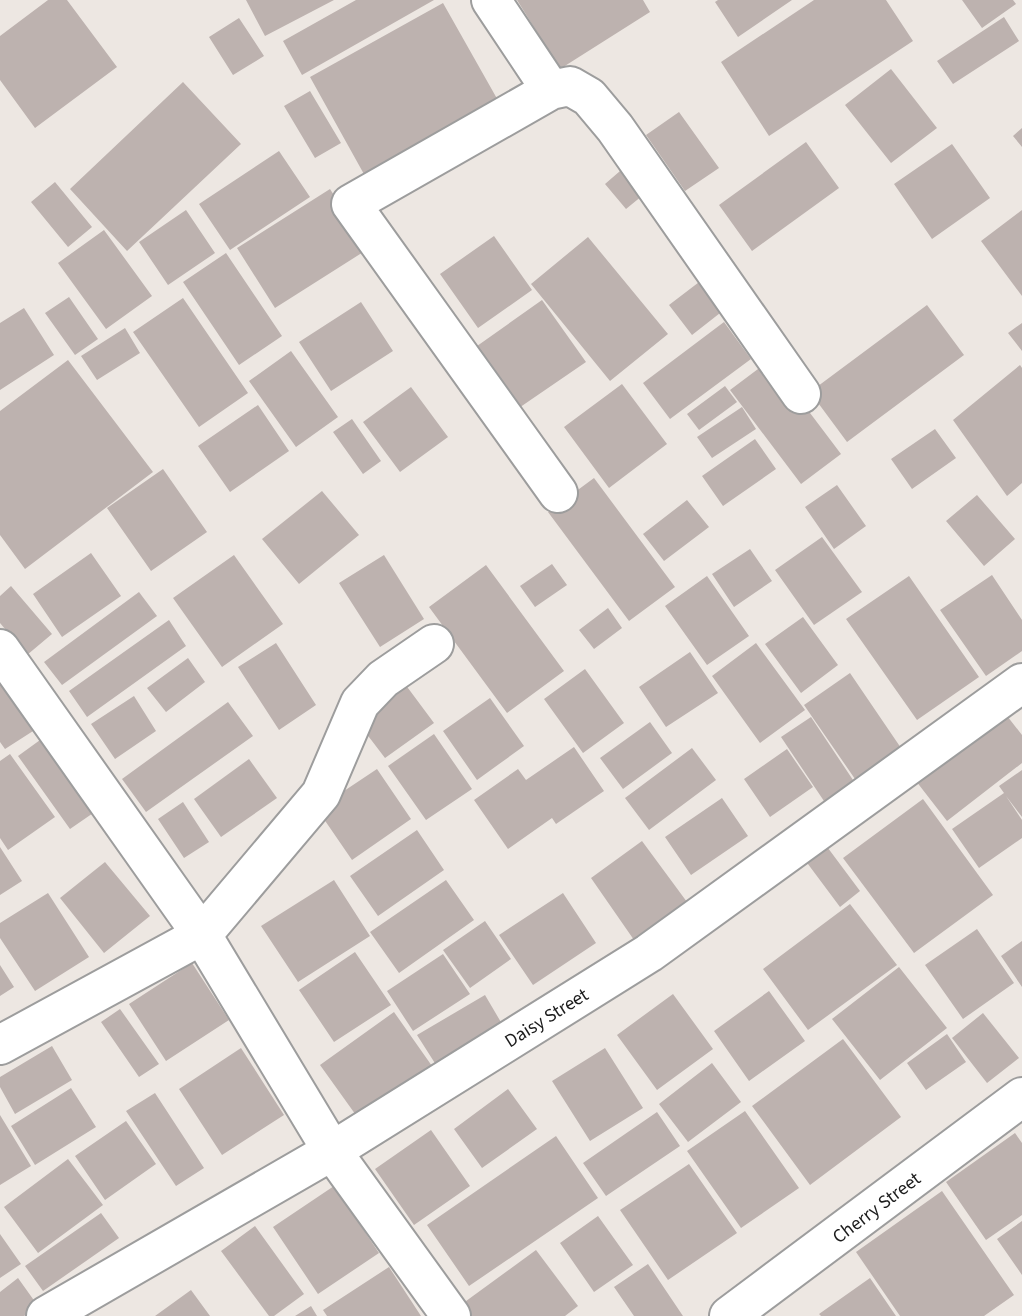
<svg xmlns="http://www.w3.org/2000/svg" width="1022" height="1316" font-family="'Source Sans 3',sans-serif">
  <style>
    .building { fill: #bdb2af }
    .lines { fill: none; stroke-linecap: round; stroke-linejoin: round }
    .minor-casing { stroke: #9d9d9d; stroke-width: 42 }
    .minor { stroke: #fff; stroke-width: 38 }
    .labels { text-anchor: middle; stroke-width: 6; stroke-linejoin: round; paint-order: stroke }
    .street-label { font-size: 19px; fill: #1c1c1c; stroke: #fff }
  </style>
  <rect width="100%" height="100%" fill="#ede7e2"/>
  <path class="building" d="M48,0H67L117,67L35,128L0,80V36Z
    M246,0H334L265,36Z
    M356,0H434L302,75L283,41Z
    M517,0H643L650,12L560,69Z
    M718,0H792L738,37L715,2Z
    M814,0H886L913,41L769,136L721,62Z
    M962,0H1013L1016,4L982,28Z
    M443,3L504,111L370,185L310,77Z
    M1004,17L1019,41L953,84L937,61Z
    M239,18L264,56L233,75L209,37Z
    M891,69L937,128L891,163L845,105Z
    M183,82L241,144L127,251L70,189Z
    M310,91L341,143L315,158L284,106Z
    M679,112L719,168L685,191L646,135Z
    M1022,128V147L1013,136Z
    M806,142L839,188L752,251L719,205Z
    M952,144L990,198L932,239L894,184Z
    M279,151L310,197L230,250L199,204Z
    M627,165L648,191L626,209L605,184Z
    M55,182L92,227L68,247L31,202Z
    M330,189L368,249L275,308L237,248Z
    M186,210L215,253L168,285L139,242Z
    M1022,210V296L981,241Z
    M104,230L152,296L106,329L58,263Z
    M494,236L532,290L478,328L440,274Z
    M588,237L668,334L610,381L531,284Z
    M226,253L282,336L239,365L183,282Z
    M707,276L729,306L692,335L669,305Z
    M69,297L98,339L75,355L45,313Z
    M183,298L248,393L199,427L133,332Z
    M542,300L586,362L513,412L470,351Z
    M361,302L393,351L331,391L299,342Z
    M927,305L964,355L847,442L810,392Z
    M24,308L54,355L0,390V323Z
    M724,322L751,359L670,419L643,383Z
    M1022,323V351L1008,333Z
    M125,328L140,353L97,380L81,356Z
    M291,351L338,417L296,447L249,381Z
    M68,360L153,472L25,569L0,535V411Z
    M770,360L841,454L801,484L730,390Z
    M1020,365L1022,368V483L1007,496L953,420Z
    M622,384L667,444L609,488L564,427Z
    M725,386L737,402L699,430L687,414Z
    M411,387L448,437L400,472L363,422Z
    M258,405L289,451L230,492L198,446Z
    M742,407L756,429L712,458L697,437Z
    M352,419L381,461L363,474L333,432Z
    M935,429L956,458L912,489L891,459Z
    M755,439L776,469L723,506L702,476Z
    M163,469L207,532L151,571L107,508Z
    M594,478L675,587L629,621L548,512Z
    M837,485L866,526L834,549L805,507Z
    M322,491L359,535L299,584L262,539Z
    M977,495L1015,539L984,566L946,521Z
    M687,500L709,527L664,561L643,534Z
    M822,537L862,592L814,625L775,570Z
    M750,549L772,581L734,607L712,574Z
    M91,553L121,596L62,637L33,594Z
    M234,555L283,624L222,667L173,598Z
    M384,555L424,619L380,647L339,583Z
    M552,564L567,585L535,607L520,586Z
    M486,565L564,671L507,713L429,607Z
    M992,575L1022,620V651L986,676L940,610Z
    M707,576L749,636L707,665L665,606Z
    M909,576L979,677L917,720L846,619Z
    M11,586L52,634L27,655L0,623V596Z
    M139,592L157,616L62,685L44,662Z
    M608,608L622,628L594,649L579,630Z
    M803,617L838,665L801,693L765,644Z
    M169,620L186,646L87,717L69,691Z
    M276,643L316,705L279,730L238,667Z
    M756,643L805,710L760,743L712,676Z
    M690,652L718,693L666,727L639,687Z
    M0,658L44,724L5,749L0,742Z
    M188,658L205,682L166,712L147,688Z
    M585,669L624,723L583,753L544,699Z
    M850,673L901,748L855,779L804,705Z
    M405,684L434,723L385,758L356,720Z
    M134,696L156,731L115,759L91,724Z
    M490,698L524,746L477,780L443,731Z
    M228,702L253,736L146,812L122,779Z
    M1004,712L1022,735V763L947,821L916,781Z
    M811,717L855,783L826,804L781,737Z
    M650,722L672,753L623,789L600,758Z
    M434,734L472,789L426,820L388,766Z
    M47,735L99,809L70,829L18,756Z
    M574,747L604,791L556,824L552,818L508,849L474,800L518,769L526,780Z
    M692,748L716,780L649,830L625,798Z
    M787,749L813,787L770,817L744,779Z
    M10,754L55,817L8,850L0,838V761Z
    M249,759L277,798L221,837L194,799Z
    M377,769L411,819L352,860L317,809Z
    M1022,770V817L1006,796L1022,820V838L979,868L952,829L1004,793L999,786Z
    M722,798L748,836L691,875L665,837Z
    M923,799L993,895L914,953L843,858Z
    M183,802L209,842L184,858L158,819Z
    M417,830L444,870L378,916L350,876Z
    M819,836L860,891L840,907L799,852Z
    M642,841L687,902L634,940L591,878Z
    M0,847L22,881L0,895Z
    M105,862L150,916L104,953L60,898Z
    M334,880L370,936L298,982L261,926Z
    M446,880L474,920L399,973L370,932Z
    M48,893L89,957L35,991L0,938V923Z
    M563,893L596,943L533,985L499,935Z
    M850,904L897,965L808,1030L763,969Z
    M485,921L511,959L470,988L443,950Z
    M977,929L1014,983L963,1019L925,965Z
    M1022,941V987L1001,956Z
    M355,952L391,1005L334,1042L299,990Z
    M443,954L470,994L413,1031L387,991Z
    M192,963L229,1020L166,1061L129,1004Z
    M0,965L14,987L0,996Z
    M899,967L947,1028L880,1080L832,1019Z
    M769,991L805,1041L749,1081L714,1031Z
    M673,994L713,1049L657,1090L617,1035Z
    M485,995L505,1029L438,1068L417,1035Z
    M120,1009L159,1064L139,1077L101,1022Z
    M394,1012L432,1066L358,1118L320,1065Z
    M983,1013L1019,1058L987,1083L952,1038Z
    M947,1034L966,1062L926,1090L907,1063Z
    M843,1039L901,1117L810,1185L752,1106Z
    M52,1046L72,1080L15,1114L0,1087V1077Z
    M241,1048L284,1115L222,1155L179,1089Z
    M605,1048L643,1108L590,1141L552,1081Z
    M712,1063L741,1102L688,1142L659,1104Z
    M71,1088L96,1127L35,1165L11,1126Z
    M508,1089L537,1129L482,1168L454,1129Z
    M155,1093L204,1168L176,1186L126,1111Z
    M745,1111L799,1188L741,1228L687,1151Z
    M657,1112L680,1146L606,1196L583,1163Z
    M0,1115L31,1166L0,1185Z
    M126,1121L156,1164L105,1200L75,1156Z
    M431,1130L470,1186L414,1225L375,1169Z
    M1015,1133L1022,1143V1215L986,1240L946,1182Z
    M556,1136L598,1198L469,1286L427,1225Z
    M68,1159L103,1205L38,1253L4,1207Z
    M689,1164L737,1233L668,1280L620,1210Z
    M334,1186L379,1253L318,1294L273,1227Z
    M942,1191L1014,1295L984,1316H900L856,1252Z
    M101,1213L119,1238L43,1291L25,1266Z
    M598,1216L633,1265L594,1292L560,1243Z
    M1022,1221V1275L997,1239Z
    M255,1226L304,1294L274,1316H269L221,1251Z
    M0,1234L21,1264L0,1278Z
    M536,1250L578,1306L565,1316H471L462,1304Z
    M648,1264L683,1316H634L614,1287Z
    M389,1267L421,1316H327L323,1310Z
    M18,1278L38,1306L24,1316H0V1292Z
    M870,1278L896,1316H821L819,1314Z
    M191,1290L210,1316H155Z
    M311,1306L317,1316H295Z"/>
  <g class="lines">
    <defs>
      <path id="minor" d="M491,0L551,90L351,204L558,493
        M551,90L570,86L589,97L615,128L801,394
        M0,649L202,935L332,1151L451,1316
        M0,1045L202,935L321,794L360,703L383,679L434,644
        M46,1316L332,1151L649,953L1022,683
        M729,1316L1022,1097"/>
    </defs>
    <use href="#minor" class="minor-casing"/>
    <use href="#minor" class="minor"/>
  </g>
  <g class="labels">
    <g class="street-label">
      <text transform="translate(546 1017) rotate(-32)" y="7">Daisy Street</text>
      <text transform="translate(876 1207) rotate(-37)" y="7">Cherry Street</text>
    </g>
  </g>
</svg>
